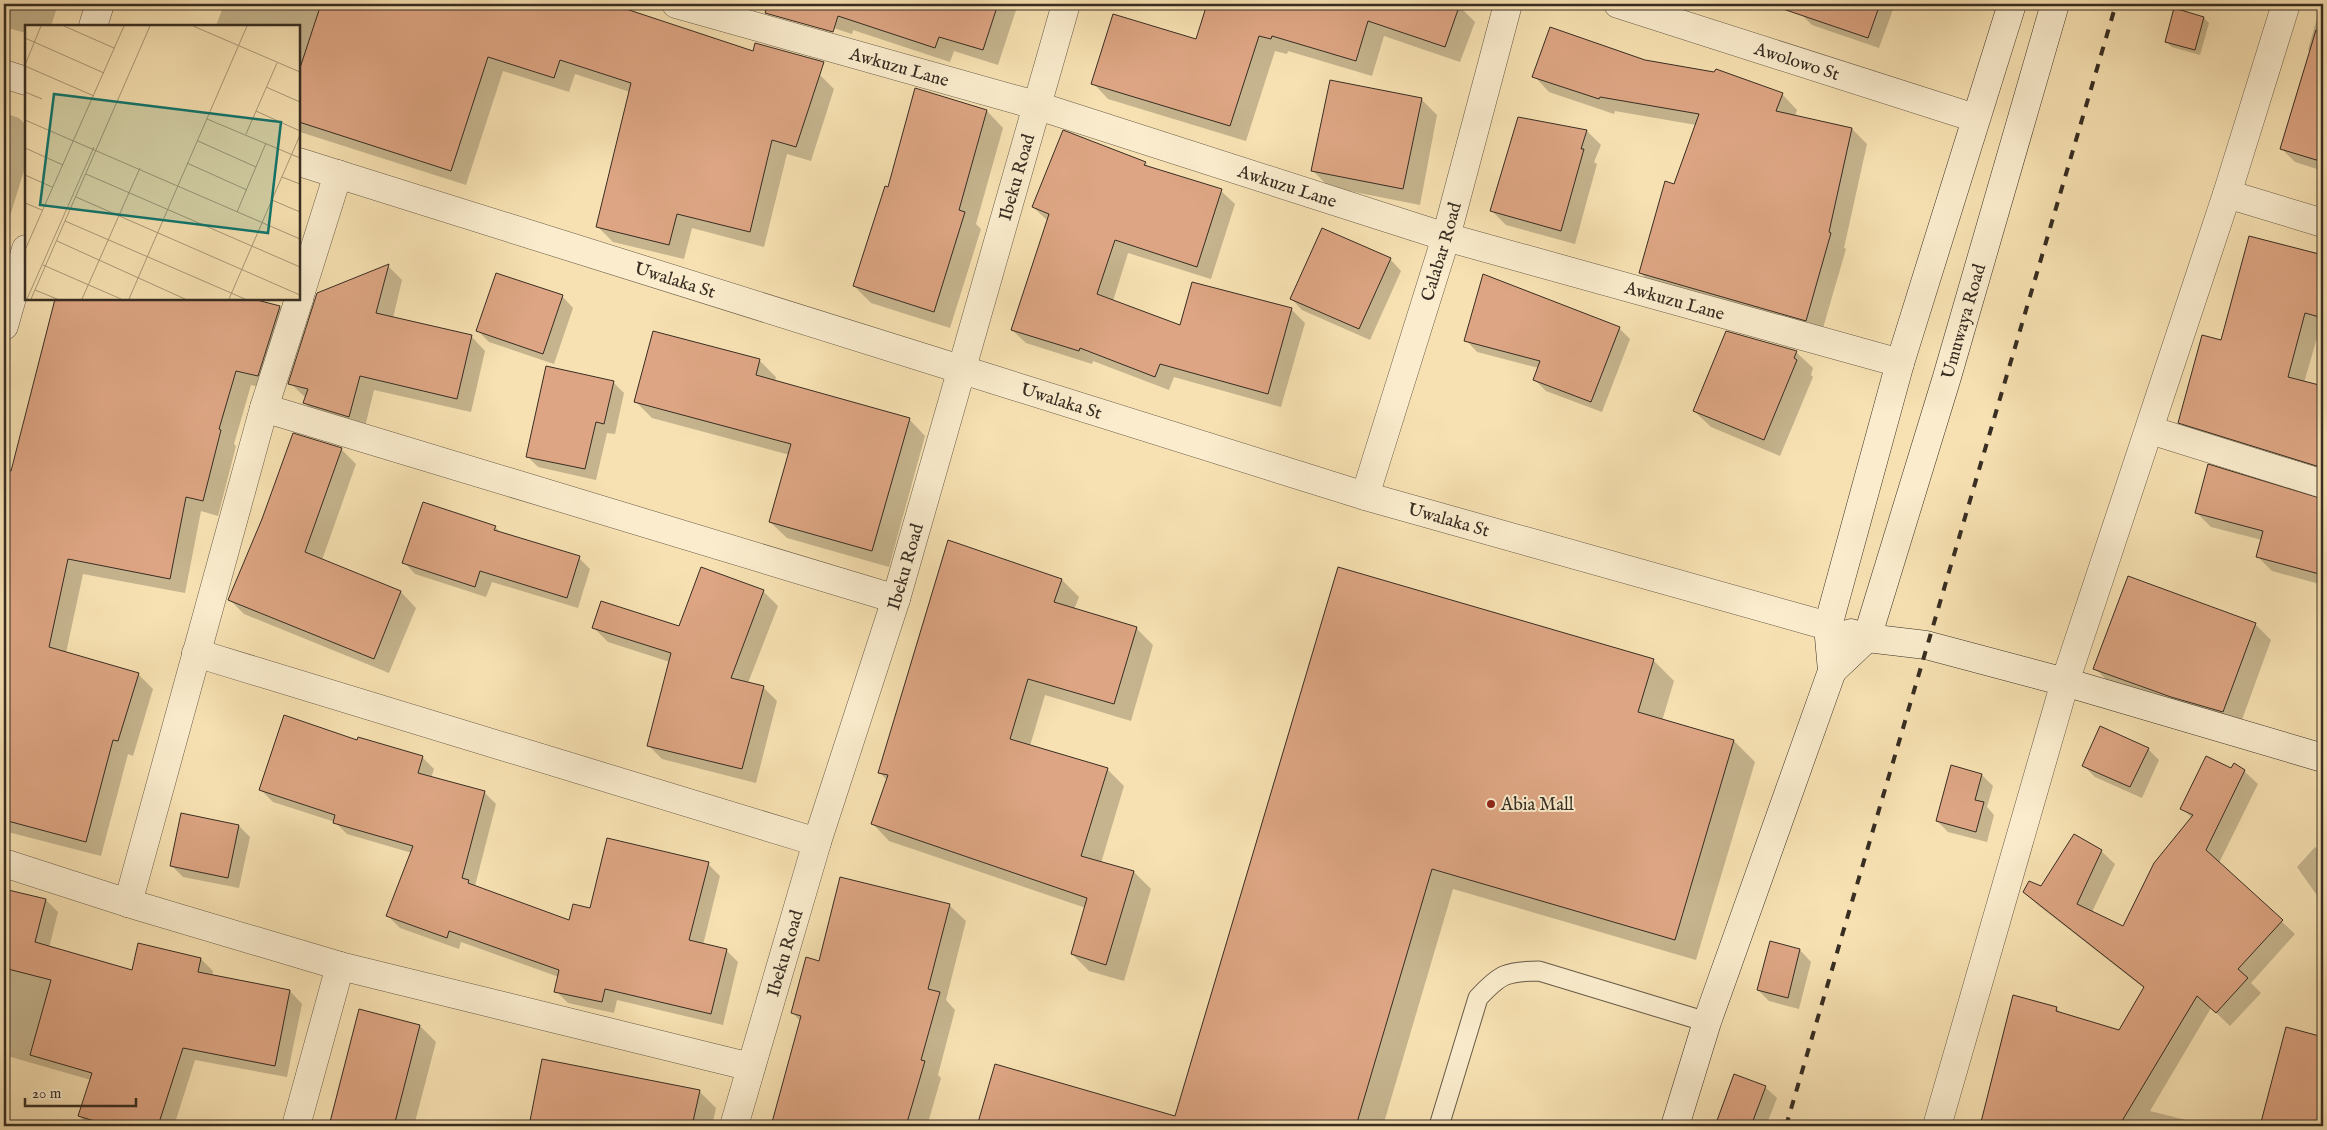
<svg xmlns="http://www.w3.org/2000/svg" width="2327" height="1130" font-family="'IM FELL English',serif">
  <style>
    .shadow { fill: #0003 }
    .building { fill: #dda583; stroke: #372d22 }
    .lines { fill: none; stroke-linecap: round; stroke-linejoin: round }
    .lane-casing { stroke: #675a46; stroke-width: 21 }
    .street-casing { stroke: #675a46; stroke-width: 29 }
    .secondary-casing { stroke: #372d22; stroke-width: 29 }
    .lane { stroke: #faeccd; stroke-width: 19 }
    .street { stroke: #faeccd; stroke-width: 28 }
    .secondary { stroke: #faeccd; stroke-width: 28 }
    .rail { stroke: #372d22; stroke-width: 4; stroke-dasharray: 9 9; stroke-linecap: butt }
    .poi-dot { fill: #8f2418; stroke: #faeccd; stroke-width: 2 }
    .labels { text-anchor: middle; stroke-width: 4; stroke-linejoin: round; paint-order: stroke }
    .street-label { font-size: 18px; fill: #372d22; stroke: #faeccd }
    .poi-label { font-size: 18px; fill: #372d22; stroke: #faeccd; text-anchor: start }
    .inset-road { fill: none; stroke: #aa9978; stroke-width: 1 }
    .view { fill: #0f766e; fill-opacity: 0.15; stroke: #0f766e; stroke-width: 2.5 }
    .inset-edge { fill: none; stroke: #372d22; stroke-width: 2.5 }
  </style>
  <rect width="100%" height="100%" fill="#f7e1b2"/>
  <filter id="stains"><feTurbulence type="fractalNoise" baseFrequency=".004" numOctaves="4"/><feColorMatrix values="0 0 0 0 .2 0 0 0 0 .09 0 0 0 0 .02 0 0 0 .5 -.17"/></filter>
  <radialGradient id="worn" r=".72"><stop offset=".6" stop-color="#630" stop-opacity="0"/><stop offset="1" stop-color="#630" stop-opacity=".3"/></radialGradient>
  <path class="shadow" d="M4,4H58L51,26H26V33L4,27Z
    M224,4H606L819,74L834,89L811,161L787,154L764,247L692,228L684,259L613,242L598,227L630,92L575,74L569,92L503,71L466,185L300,132L299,26H216Z
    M760,4H1018L998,65L954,51L950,62L853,30L852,34Z
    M1208,4H1454L1459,6L1475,22L1460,62L1384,36L1372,76L1288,51L1287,54L1275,51L1246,141L1108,99L1093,83L1197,41Z
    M1805,4H1895L1879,48L1812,25L1801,14Z
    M2321,4H2323V171L2295,162L2281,148L2310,52L2308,50Z
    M2204,18L2209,23L2200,55L2172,47L2166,42Z
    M1645,62L1782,94L1797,110L1795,116L1852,129L1867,144L1844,248L1846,249L1821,335L1655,288L1640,272L1696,125L1615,111L1614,114L1549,92L1534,76Z
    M916,89L987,111L1003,128L976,224L981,229L950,328L871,303L854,286L888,188Z
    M1421,99L1437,115L1420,205L1329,187L1313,171Z
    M4,113L19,118L26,125V164L7,226L4,224Z
    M1519,118L1587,131L1601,145L1594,162L1597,164L1575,244L1506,225L1492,211Z
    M1145,163L1150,168L1221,191L1235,204L1211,279L1128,253L1113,301L1181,327L1291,309L1305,323L1281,407L1174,377L1169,390L1093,361L1092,364L1026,343L1012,330L1048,221L1033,207Z
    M2320,255L2323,259V328L2320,327L2304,383L2323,388V477L2194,437L2180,422L2222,342Z
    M1390,259L1401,271L1370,340L1302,310L1291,298Z
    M388,266L402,280L393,318L471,336L485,351L471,412L374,390L364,431L319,417L305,403L306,398L290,383Z
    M562,296L573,308L554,364L489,342L478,331Z
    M56,299H249L280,307L295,322L273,390L251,385L234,444L236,446L218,516L201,511L185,593L83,574L66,653L138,674L153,689L133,756L128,754L101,856L4,831V480L6,471L11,472Z
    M1619,328L1630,339L1602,412L1546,391L1534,379L1539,368L1477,352L1466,340Z
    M1796,352L1813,368L1811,375L1813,377L1780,456L1711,427L1694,411Z
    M760,361L776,377L775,381L909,419L925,436L889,567L787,538L770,522L790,455L652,418L635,401Z
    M613,382L624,393L615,434L607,433L596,480L538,467L527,456Z
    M341,449L356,464L322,560L401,592L416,608L389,673L244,614L229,599Z
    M2319,500H2323V585L2272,571L2258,557L2262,540L2211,527L2196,512Z
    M495,527L501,533L579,558L590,569L578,608L492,582L486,597L415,574L404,562Z
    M1339,568L1653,660L1674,681L1662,721L1734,741L1755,762L1696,960L1453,889L1383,1126H978L996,1065L1176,1118Z
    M702,569L764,592L778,606L748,683L763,687L777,701L756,783L662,759L648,745L670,662L608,642L594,628L680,627Z
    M1062,580L1079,597L1074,610L1136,628L1153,645L1131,721L1045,695L1030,746L1107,769L1124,786L1101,863L1134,872L1151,889L1124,981L1089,971L1072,954L1086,908L889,841L872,823L887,780L879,772Z
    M2255,624L2271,640L2239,728L2111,685L2095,668Z
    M358,741L422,757L434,769L431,778L484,792L496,804L475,886L570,922L591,909L708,864L720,876L703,945L726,950L738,962L723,1025L617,1000L614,1013L568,1003L556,991L559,977L461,942L459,949L400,928L388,916L412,853L347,834L335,822L273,802L261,790Z
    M2148,749L2159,760L2142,798L2095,777L2084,766Z
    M2231,769L2244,771L2258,784L2219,863L2295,934L2251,983L2261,993L2230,1026L2211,1008L2150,1111L2210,1126H1981L2014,997L2056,1008L2063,1015L2120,1031L2145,989L2038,905L2024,892L2041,888L2101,851L2115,864L2092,912L2124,927L2192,818L2182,808Z
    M1982,775L1993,786L1987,807L1994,815L1987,842L1948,832L1937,821Z
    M239,826L250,837L239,888L183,877L172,866Z
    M2323,843V904L2297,867L2315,847L2317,849Z
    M4,890L46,900L58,912L49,948L133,972L201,959L213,971L212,976L290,991L302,1004L287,1077L195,1060L174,1126H90L79,1116L91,1080L4,1055Z
    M949,905L966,921L946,1000L955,1010L938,1075L941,1078L927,1126H772L801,1022L793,1013L820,962Z
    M1770,943L1800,950L1811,962L1799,1009L1769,1001L1758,990Z
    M360,1011L420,1026L436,1042L414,1126H330Z
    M2287,1029L2323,1038V1126H2261Z
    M1735,1076L1765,1087L1777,1098L1766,1126H1716Z
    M699,1091L716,1108L712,1126H534L531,1123Z"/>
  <path class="building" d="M321,4H611L753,51L755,43L824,62L796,147L772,140L750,232L677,214L669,245L596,227L631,83L560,60L554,78L488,57L451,171L299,122V71Z
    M768,4H998L983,50L939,37L935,48L838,16L833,32L765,13Z
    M1207,4H1460L1445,47L1368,21L1356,61L1272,36L1271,39L1259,36L1230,126L1091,84L1113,14L1196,39Z
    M1784,4H1880L1868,38L1783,9Z
    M2174,8L2204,17L2195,50L2165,42Z
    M1550,27L1645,60L1714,72L1716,69L1783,93L1776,111L1852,128L1829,232L1831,233L1806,321L1639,273L1665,181L1674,184L1699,114L1600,97L1599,99L1532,77Z
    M2316,30L2323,31V162L2280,149Z
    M1330,80L1422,98L1403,189L1311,171Z
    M915,88L987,110L959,210L965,212L934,312L853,286L885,186L888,187Z
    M1518,117L1587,130L1581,149H1584L1561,231L1490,211Z
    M1063,130L1146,162L1144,165L1222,189L1197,267L1115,240L1097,294L1180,325L1192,282L1292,308L1268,394L1160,364L1155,377L1080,348L1079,351L1011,330L1049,214L1032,207Z
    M1322,228L1391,258L1359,329L1290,299Z
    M2249,236L2323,255V318L2305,313L2288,377L2323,386V468L2178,423L2202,335L2221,340Z
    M389,264L376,313L472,335L457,399L360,376L349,417L303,403L308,389L288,384L317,293Z
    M496,273L563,295L543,354L476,331Z
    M1483,274L1620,327L1591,402L1533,380L1540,361L1464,341Z
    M55,299H253L280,306L258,376L236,371L219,429L221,430L203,501L186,497L170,579L68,559L49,647L139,673L118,741L113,740L86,842L4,820V469L11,471Z
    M653,331L760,359L756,375L910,418L872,551L769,522L791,444L634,402Z
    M1726,331L1797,351L1794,358L1797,360L1764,440L1693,411Z
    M546,366L614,381L604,424L596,422L585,469L526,457Z
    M293,433L342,448L305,552L401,591L374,659L228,600L262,519Z
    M2208,464L2323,499V575L2256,557L2263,531L2195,513Z
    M423,502L496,526L494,530L580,556L567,598L480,571L475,587L402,563Z
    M948,540L1062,579L1054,602L1137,627L1114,704L1028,679L1010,739L1108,768L1081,856L1134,871L1106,965L1071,954L1087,898L871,824L888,775L878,773Z
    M701,567L764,590L731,678L764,686L742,769L647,746L671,653L592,628L601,601L679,626Z
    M1338,567L1654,659L1638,712L1734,740L1675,940L1432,869L1356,1126H977L995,1064L1175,1116Z
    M2128,576L2256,623L2223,712L2171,697L2093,669Z
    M284,715L357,740L358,737L423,756L418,773L485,791L462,878L469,880L468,883L569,920L573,904L590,908L607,838L709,862L689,940L727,949L711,1014L605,989L602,1002L554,992L559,970L449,931L447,938L386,916L413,846L333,823L335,815L259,790Z
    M2100,726L2149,748L2130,787L2082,766Z
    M2206,756L2231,768L2234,763L2245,770L2206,850L2283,920L2238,969L2248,978L2216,1013L2197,996L2119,1126H1980L2013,995L2057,1007L2056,1011L2119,1030L2144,987L2023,892L2029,881L2041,886L2074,834L2102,850L2077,904L2123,926L2154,863L2193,815L2180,809Z
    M1951,765L1982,774L1975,800L1984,802L1976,832L1936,821Z
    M181,813L239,825L228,878L170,866Z
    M840,877L950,904L928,989L940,992L921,1060L925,1061L906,1126H771L801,1016L791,1013L806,957L819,961Z
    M4,889L46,899L35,942L132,970L138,943L201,958L198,972L290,990L275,1066L183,1048L158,1126H111L78,1116L92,1073L30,1055L51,980L4,968Z
    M1770,941L1800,949L1788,998L1757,990Z
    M359,1009L420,1025L394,1126H329Z
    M2286,1027L2323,1037V1126H2260Z
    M542,1059L700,1090L692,1126H529Z
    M1734,1074L1766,1086L1751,1126H1715Z"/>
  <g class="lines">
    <defs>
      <path id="lane" d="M1439,1126L1478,998C1500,974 1507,971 1539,971L1707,1022"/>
      <g id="street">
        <path id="s1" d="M676,4L1035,105L1446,237L1900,363"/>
        <path id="s2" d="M1618,4L1975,118"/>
        <path d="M93,26L100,4"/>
        <path d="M4,74L26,81"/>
        <path id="s3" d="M299,162L1365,496L1828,626"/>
        <path d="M2227,194L2323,223"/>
        <path d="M299,298L338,174"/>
        <path d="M4,326L26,249"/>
        <path d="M264,408L896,599"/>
        <path d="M2150,430L2323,484"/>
        <path id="s4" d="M1365,496L1446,237L1508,4"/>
        <path d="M196,653L817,842"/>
        <path d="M4,863L128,903L340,966L751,1067"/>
        <path d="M128,903L264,408L299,299"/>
        <path d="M296,1126L340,966"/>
        <path id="s5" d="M734,1126L817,842L896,599L1066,4"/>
        <path d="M1937,1126L2065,682L2227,194L2286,4"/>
      </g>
      <g id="secondary">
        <path d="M1851,633L1867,638L1926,645L2065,682L2323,758"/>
        <path id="s6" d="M1832,671L1867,638L1947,377L2055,4"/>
        <path d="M1675,1126L1707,1022L1832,671L1828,626L1900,363L2012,4"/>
      </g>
    </defs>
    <use href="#lane" class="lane-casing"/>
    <use href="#street" class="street-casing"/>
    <use href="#secondary" class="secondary-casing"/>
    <use href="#lane" class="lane"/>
    <use href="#street" class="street"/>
    <use href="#secondary" class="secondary"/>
    <path class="rail" d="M1786,1126L2116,4"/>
  </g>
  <circle class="poi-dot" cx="1491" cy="804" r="5"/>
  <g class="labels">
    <g class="street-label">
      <text dy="6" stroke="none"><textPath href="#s2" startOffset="188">Awolowo St</textPath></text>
      <text dy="6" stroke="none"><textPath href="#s1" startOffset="232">Awkuzu Lane</textPath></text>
      <text dy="6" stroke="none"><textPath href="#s5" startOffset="990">Ibeku Road</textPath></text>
      <text dy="6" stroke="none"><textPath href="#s1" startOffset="638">Awkuzu Lane</textPath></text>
      <text dy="6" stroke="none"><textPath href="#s4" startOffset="256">Calabar Road</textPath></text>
      <text dy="6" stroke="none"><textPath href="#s3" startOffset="394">Uwalaka St</textPath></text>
      <text dy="6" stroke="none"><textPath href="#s1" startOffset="1042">Awkuzu Lane</textPath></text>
      <text dy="6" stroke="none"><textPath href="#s6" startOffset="379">Umuwaya Road</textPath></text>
      <text dy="6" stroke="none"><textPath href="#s3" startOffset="799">Uwalaka St</textPath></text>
      <text dy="6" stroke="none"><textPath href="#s3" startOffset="1204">Uwalaka St</textPath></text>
      <text dy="6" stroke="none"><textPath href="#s5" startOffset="585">Ibeku Road</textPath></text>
      <text dy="6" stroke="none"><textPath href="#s5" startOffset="180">Ibeku Road</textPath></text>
    </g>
    <g class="poi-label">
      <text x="1501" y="810">Abia Mall</text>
    </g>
  </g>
  <g transform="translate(25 25)">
    <rect width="275" height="275" fill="#f7e1b2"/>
    <path class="inset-road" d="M39,1L89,23M168,1L275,47M0,13L79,48M0,40L16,1M0,41L69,71M241,62L275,77M0,67L17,74M231,86L275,106M182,94L275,133M0,95L275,214M221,109L252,38M173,116L231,142M0,123L38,140M162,138L222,165M61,149L275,242M0,150L27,162M257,152L275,159M51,172L275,270M247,175L275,187M0,178L17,185M212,187L241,118M40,196L220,274M32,216L160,274M0,225L99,1M18,240L96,274M10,265L32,274M2,274L69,122M6,274L125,1M57,274L115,143M104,274L222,1M204,274L275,110"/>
    <path class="view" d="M29,69L256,97L243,208L15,180Z"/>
    <rect width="275" height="275" class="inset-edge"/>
  </g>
  <rect width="2327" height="1130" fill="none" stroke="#f7e1b2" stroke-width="20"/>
  <rect x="5" y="5" width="2317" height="1120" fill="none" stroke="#372d22" stroke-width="2.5"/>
  <rect x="10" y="10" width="2307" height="1110" fill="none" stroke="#372d22"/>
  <path d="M25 1098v8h111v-8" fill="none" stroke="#372d22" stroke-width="2.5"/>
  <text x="32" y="1098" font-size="15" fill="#372d22" stroke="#faeccd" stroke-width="4" paint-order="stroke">20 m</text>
  <rect width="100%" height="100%" filter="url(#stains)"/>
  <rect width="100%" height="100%" fill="url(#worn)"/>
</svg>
